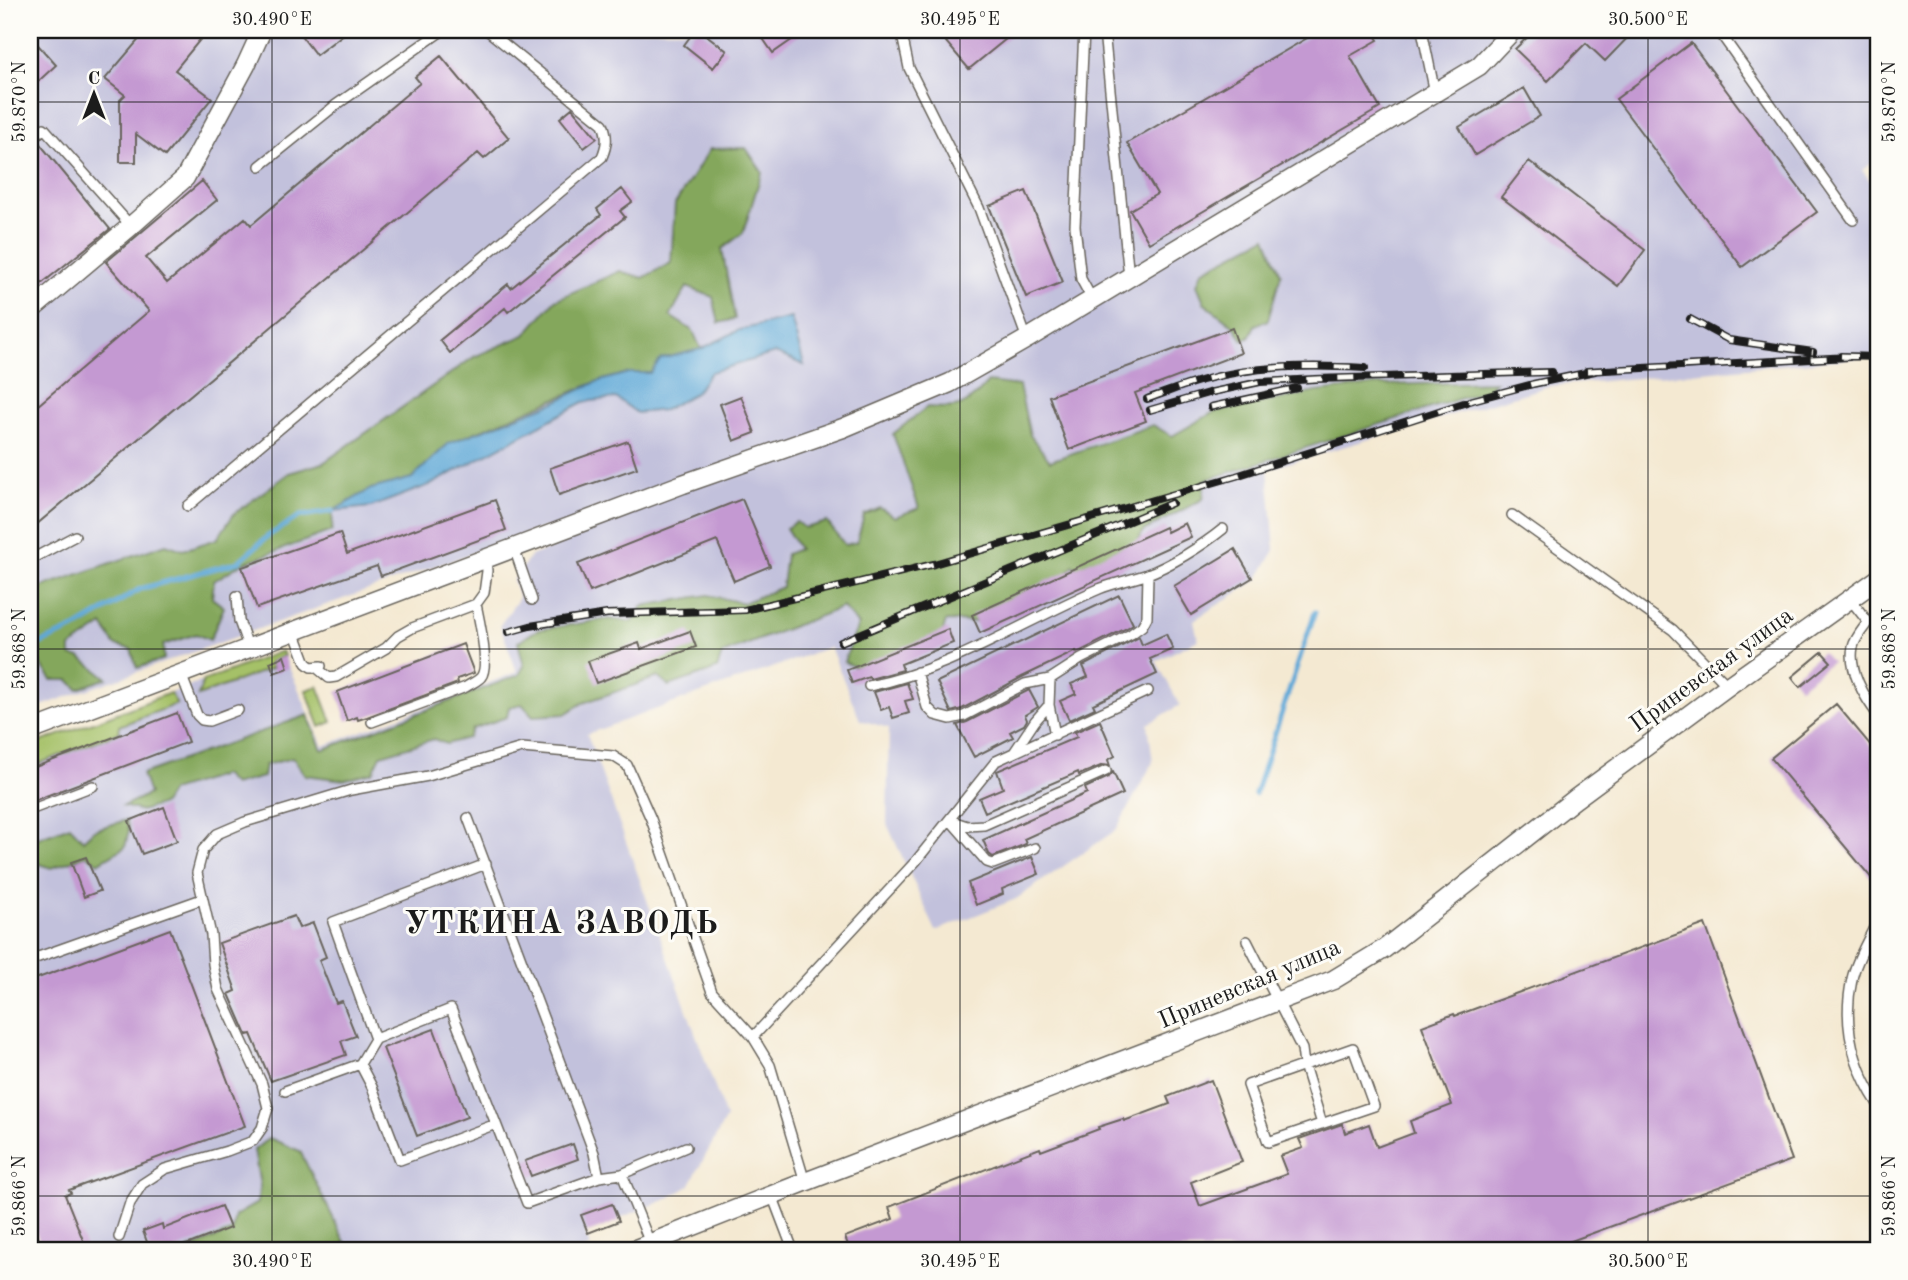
<svg xmlns="http://www.w3.org/2000/svg" width="1908" height="1280" font-family="'Old Standard TT',serif">
  <style>
    .industrial { fill: #c2c1dc }
    .green { fill: #a5c168; stroke: #606e42; stroke-width: 2 }
    .forest { fill: #84a75c; stroke: #50623c; stroke-width: 2 }
    .water { fill: #5fa8d7; stroke: #3e627a; stroke-width: 2 }
    .lines { fill: none; stroke-linecap: round; stroke-linejoin: round }
    .stream { stroke: #5fa8d7; stroke-width: 5 }
    .building { fill: #c499d2 }
    .lane-casing { stroke: #68645c; stroke-width: 12 }
    .street-casing { stroke: #68645c; stroke-width: 21 }
    .lane { stroke: #fff; stroke-width: 9 }
    .street { stroke: #fff; stroke-width: 18 }
    .rail-casing { stroke: #1c1c1c; stroke-width: 8 }
    .rail { stroke: #fdfcf7; stroke-width: 5; stroke-dasharray: 16; stroke-linecap: butt }
    .ticks { fill: none; stroke: #1c1c1c; stroke-width: 2; stroke-opacity: 0.45 }
    .labels { text-anchor: middle; stroke-width: 6; stroke-linejoin: round; paint-order: stroke }
    .street-label { font-size: 24px; fill: #1c1c1c; stroke: #fdfcf7 }
    .district-label { font-size: 32px; font-weight: bold; letter-spacing: 2px; fill: #1c1c1c; stroke: #fdfcf7 }
    .neatline { fill: none; stroke: #1c1c1c; stroke-width: 2.5 }
    .ticks-label { font-size: 18px; text-anchor: middle; fill: #1c1c1c }
  </style>
  <rect width="100%" height="100%" fill="#fdfcf7"/>
  <filter id="ink" filterUnits="userSpaceOnUse"><feTurbulence type="fractalNoise" baseFrequency=".0143" numOctaves="2"/><feDisplacementMap in="SourceGraphic" scale="14" xChannelSelector="R" yChannelSelector="G"/><feConvolveMatrix kernelMatrix="1 2 1 2 8 2 1 2 1" color-interpolation-filters="sRGB"/></filter>
  <filter id="wash" filterUnits="userSpaceOnUse"><feTurbulence type="fractalNoise" baseFrequency=".00686" numOctaves="4" result="noise"/><feDisplacementMap in="SourceGraphic" scale="28" xChannelSelector="R" yChannelSelector="G"/><feGaussianBlur stdDeviation="1.57" result="paint"/><feColorMatrix in="noise" values="0 0 0 0 0 0 0 0 0 0 0 0 0 0 0 0 0 1.4 0 .05"/><feComposite in="paint" operator="in"/></filter>
  <g filter="url(#wash)">
    <rect width="100%" height="100%" fill="#f4e9d2"/>
    <path class="industrial" d="M30,30H1878V159L1862,170L1878,191V356L1549,386L1268,469L1275,550L1257,580L1194,620L1198,640L1156,661L1180,705L1148,724L1153,762L1116,830L1016,899L936,931L887,824L889,728L860,720L830,647L587,734L726,1118L689,1186L667,1199L585,1232L590,1247L581,1250H87L65,1195L70,1192L64,1177L30,1190V746L282,651L323,746L517,672L500,625L519,598L513,580L531,556L554,547L546,527L30,710Z"/>
    <path class="green" d="M282,651L284,656L270,662L272,668L198,696L203,681Z
      M318,686L332,722L320,727L306,690Z
      M170,693L177,704L119,726L120,732L30,767V746Z"/>
    <path class="forest" d="M746,148L762,172L743,233L722,249L735,319L719,323L713,297L687,287L670,316L693,331L701,349L662,359L651,373H628L596,382L449,443L412,478L371,489L333,511L332,531L241,564L214,581L212,598L224,607L210,640L196,634L163,645L164,659L137,668L131,649L115,645L103,625L71,647V656L81,658L107,678L78,689L69,680H52L37,659L30,675V591L166,544L183,550L217,539L234,514L289,473L323,463L474,357L525,335L555,300L620,271L643,278L671,263L675,204L710,149Z
      M1266,237L1281,274L1268,320L1255,325L1249,338L1243,340L1234,326L1205,304L1197,285L1202,271Z
      M988,382L1019,386L1030,435L1050,461L1153,425L1172,436L1214,412L1316,392L1375,385L1495,382L1487,390L1205,480L1203,499L1145,530L1112,575L1091,582L1073,565L1059,585L985,622L946,621L942,635L873,675L844,662L858,625L843,607L722,654L717,669L669,686L658,677L583,703L565,714L533,716L522,704L509,707L507,717L472,729L468,738L446,744L434,739L381,755L373,772L344,780L305,775L293,758L265,765L263,777L233,785L223,775L171,791L163,804L141,811L123,806L149,794L142,774L308,715L322,750L519,675L524,666L518,642L537,630L608,619L633,622L643,606L708,595L743,603L782,587L786,554L799,549L786,528L796,522L805,528L827,522L845,545L857,542L864,515L880,508L895,517L919,508L893,434L927,407C960,410 966,407 988,382Z
      M126,820L129,830L125,847L98,863L87,855L52,868L30,861V841L70,826L83,840L94,830Z
      M269,1138L300,1151L349,1250H187L232,1231L235,1216L257,1203L260,1186L254,1150Z"/>
    <path class="water" d="M791,318L804,365L775,353L711,372L695,393L664,410L637,413L616,398L583,402L432,484L371,507L333,511L371,489L412,478L449,443L553,403L596,382L628,373H650L661,359L701,349L739,330Z"/>
    <g class="lines">
      <path class="stream" d="M30,648L77,627L140,589L238,562L268,536L300,516L333,511
        M1255,794L1315,612"/>
    </g>
    <g id="blocks">
      <path class="building" d="M147,30H208L175,70L212,98L165,156L136,134V162H120V100L125,95L105,79Z
        M297,30H349L316,55Z
        M695,30H700L727,51L713,68L684,45Z
        M757,30H806L773,53Z
        M961,30H1017L969,69L946,42Z
        M1321,30H1371L1378,40L1350,56L1380,108L1149,243L1130,210L1157,194L1127,143Z
        M1535,30H1635L1605,61L1586,43L1548,81L1515,49Z
        M30,36L56,65L30,89Z
        M1691,43L1817,212L1742,267L1616,99Z
        M441,56L509,138L484,159L478,153L30,530V412L149,311L106,262L202,181L217,200L146,258L167,283L245,218L251,225L420,83L415,77Z
        M1524,88L1540,116L1475,155L1459,127Z
        M572,108L597,138L584,148L560,118Z
        M40,144L110,229L30,293V153Z
        M1529,161L1645,250L1618,286L1501,197Z
        M622,189L632,202L620,211L625,217L508,312L505,308L450,353L440,340L508,284L511,288L601,215L597,209Z
        M1026,191L1063,282L1026,297L989,206Z
        M1232,328L1241,353L1135,393L1146,421L1069,450L1049,396Z
        M741,396L755,433L734,441L720,404Z
        M628,441L637,468L559,495L550,468Z
        M742,499L770,566L734,581L717,541L590,592L578,564Z
        M495,500L506,530L381,576L377,566L257,608L242,567L340,533L347,554Z
        M1185,523L1191,537L980,633L972,615L1165,527L1167,532Z
        M1235,549L1252,578L1191,615L1174,586Z
        M1119,595L1133,624L1127,628L1077,653L1076,651L1022,677L962,709L951,712L937,682Z
        M948,629L953,643L901,664L903,670L870,679L869,677L852,683L847,670Z
        M690,631L696,647L596,683L588,661L639,643L641,649Z
        M1166,634L1173,649L1150,659L1157,674L1093,704L1095,708L1069,720L1060,701L1076,694L1071,684L1088,677L1083,666L1139,637L1142,645Z
        M463,644L474,673L457,679L458,683L367,717L358,720L357,717L347,721L337,692Z
        M1822,652L1831,662L1800,687L1792,677Z
        M284,656L288,668L274,673L270,662Z
        M907,683L913,699L905,701L909,713L893,718L889,707L881,710L874,692Z
        M1029,690L1038,707L1025,715L1027,720L1024,725L1010,732L1013,737L974,757L957,725L967,722Z
        M1836,704L1878,754V886L1771,758Z
        M177,713L188,742L30,802V769Z
        M1100,721L1115,756L1108,760L1110,766L1103,765L1079,775L1078,772L985,812L979,798L1003,788L997,771L1077,737L1075,732Z
        M1113,772L1123,794L1024,839L1026,844L993,857L989,854L983,840L1087,793L1085,788L1109,777Z
        M164,807L177,841L142,854L129,821Z
        M86,857L100,891L84,897L71,862Z
        M1032,857L1039,874L1002,889L1003,894L976,905L968,883Z
        M294,916L299,928L313,923L326,957L319,960L336,1003L342,1001L356,1036L341,1041L346,1055L271,1081L251,1034L247,1035L229,994L236,991L219,943Z
        M1705,924L1792,1160L1552,1248V1246L1540,1250H850L845,1237L893,1219L889,1207L1040,1148L1041,1151L1099,1129L1098,1127L1123,1119L1124,1121L1170,1104L1167,1097L1211,1080L1242,1162L1191,1182L1200,1206L1287,1174L1280,1156L1303,1148L1299,1139L1342,1124L1345,1133L1369,1124L1377,1147L1414,1133L1410,1121L1452,1105L1422,1026L1454,1014L1455,1016Z
        M170,929L245,1126L69,1190L71,1193L65,1195L87,1250H43L30,1218V981Z
        M434,1029L467,1117L417,1136L383,1048Z
        M573,1144L578,1159L531,1176L525,1161Z
        M612,1204L619,1221L588,1233L581,1215Z
        M221,1206L230,1228L174,1250H150L143,1231L162,1224L163,1229Z"/>
    </g>
  </g>
  <g filter="url(#ink)">
    <use href="#blocks" fill-opacity="0" stroke="#68645c" stroke-width="2"/>
    <g class="lines">
      <defs>
        <path id="lane" d="M901,30L909,68L979,208L1027,339
          M1084,30L1075,226L1081,279L1092,299
          M1106,30L1105,41L1129,277
          M1422,30L1435,93
          M1718,30L1853,220
          M30,141L44,128L131,226
          M260,166L336,105L443,30
          M188,506L602,157C607,145 608,137 603,124L487,30
          M1512,515L1673,630L1728,686
          M514,548L532,600
          M30,560L75,536
          M237,596L239,621L249,649
          M1850,599L1868,622C1863,629 1855,638 1853,647C1848,670 1865,698 1878,715
          M294,631L306,663L311,667L321,666
          M317,668L329,678L336,677L386,648L398,636L412,628L476,604L484,593L487,571L486,559
          M917,672L927,707L935,715L950,719L964,716L1025,684L1050,679L1081,659L1131,634L1142,626L1147,617L1148,574
          M181,674L197,715L202,720L209,721L238,710
          M1050,679L1049,705L1055,735
          M869,686C950,670 1024,621 1099,589C1114,583 1130,580 1145,575C1170,566 1202,546 1223,529
          M372,722L466,687C470,684 478,681 481,677C490,666 479,619 476,604
          M1015,751L1035,721L1049,705
          M30,810L93,786
          M468,818L594,1153L599,1177
          M949,820L967,826L984,825L1106,771
          M951,821L987,862L993,864L1035,848
          M1878,919C1870,938 1856,959 1852,979C1842,1024 1853,1066 1878,1104
          M1247,941L1302,1049L1304,1065L1322,1124
          M30,960L202,899
          M753,1037L916,861L996,761L1148,691
          M375,1039L333,922L486,864
          M1353,1048L1374,1106L1268,1142L1248,1085Z
          M360,1064L372,1087L400,1160L496,1124
          M285,1091L360,1064L375,1039L451,1009L527,1203L599,1177L622,1174L686,1147
          M622,1174L650,1243
          M772,1195L793,1250
          M119,1237L130,1203L142,1184L165,1169L227,1151L253,1141L262,1128L268,1108L262,1084L218,989L213,964L211,935L197,873L203,850L217,834L245,822L351,790L428,776L522,748L613,756L627,765L651,819L712,992L753,1037L770,1065L805,1182
          M1856,1250L1878,1243"/>
        <path id="street" d="M30,311L131,226L185,178L246,65L262,30
          M30,731L683,484L843,428L950,383L1027,339L1479,66L1513,30
          M633,1250L805,1182L1333,980L1384,949L1575,799L1728,686L1878,579"/>
      </defs>
      <use href="#lane" class="lane-casing"/>
      <use href="#street" class="street-casing"/>
      <use href="#lane" class="lane"/>
      <use href="#street" class="street"/>
      <defs>
        <path id="rail" d="M1690,319L1729,340L1813,352
          M1841,356L1878,357
          M1587,371L1849,357
          M1147,399C1165,393 1184,385 1203,380C1256,365 1311,365 1365,368
          M1211,407L1297,388
          M1150,410L1208,393L1260,382L1315,379L1552,372
          M508,632L530,626L607,614L745,610L934,564L1236,476L1473,400L1533,384L1595,371
          M841,642L1172,503"/>
      </defs>
      <use href="#rail" class="rail-casing"/>
      <use href="#rail" class="rail"/>
    </g>
  </g>
  <path class="ticks" d="M272,30V1250M960,30V1250M1648,30V1250M30,102H1878M30,649H1878M30,1196H1878"/>
  <g class="labels">
    <g class="street-label">
      <text transform="translate(1711 669) rotate(-36)" y="8">Приневская улица</text>
      <text transform="translate(1249 983) rotate(-23)" y="8">Приневская улица</text>
    </g>
    <g class="district-label">
      <text x="562" y="933">УТКИНА ЗАВОДЬ</text>
    </g>
  </g>
  <rect width="1908" height="1280" fill="none" stroke="#fdfcf7" stroke-width="77"/>
  <g transform="translate(94 94)" stroke="#fdfcf7" stroke-width="5" paint-order="stroke">
  <path d="M0-5L12 26L0 18L-12 26Z" fill="#1c1c1c"/>
  <text y="-10" font-size="19" font-weight="bold" text-anchor="middle" fill="#1c1c1c">С</text>
  </g>
  <rect x="38" y="38" width="1832" height="1204" class="neatline"/>
  <g class="ticks-label">
    <text x="272" y="25">30.490°E</text>
    <text x="960" y="25">30.495°E</text>
    <text x="1648" y="25">30.500°E</text>
    <text transform="translate(19 102) rotate(-90)" y="6">59.870°N</text>
    <text transform="translate(1889 102) rotate(-90)" y="6">59.870°N</text>
    <text transform="translate(19 649) rotate(-90)" y="6">59.868°N</text>
    <text transform="translate(1889 649) rotate(-90)" y="6">59.868°N</text>
    <text transform="translate(19 1196) rotate(-90)" y="6">59.866°N</text>
    <text transform="translate(1889 1196) rotate(-90)" y="6">59.866°N</text>
    <text x="272" y="1267">30.490°E</text>
    <text x="960" y="1267">30.495°E</text>
    <text x="1648" y="1267">30.500°E</text>
  </g>
</svg>
